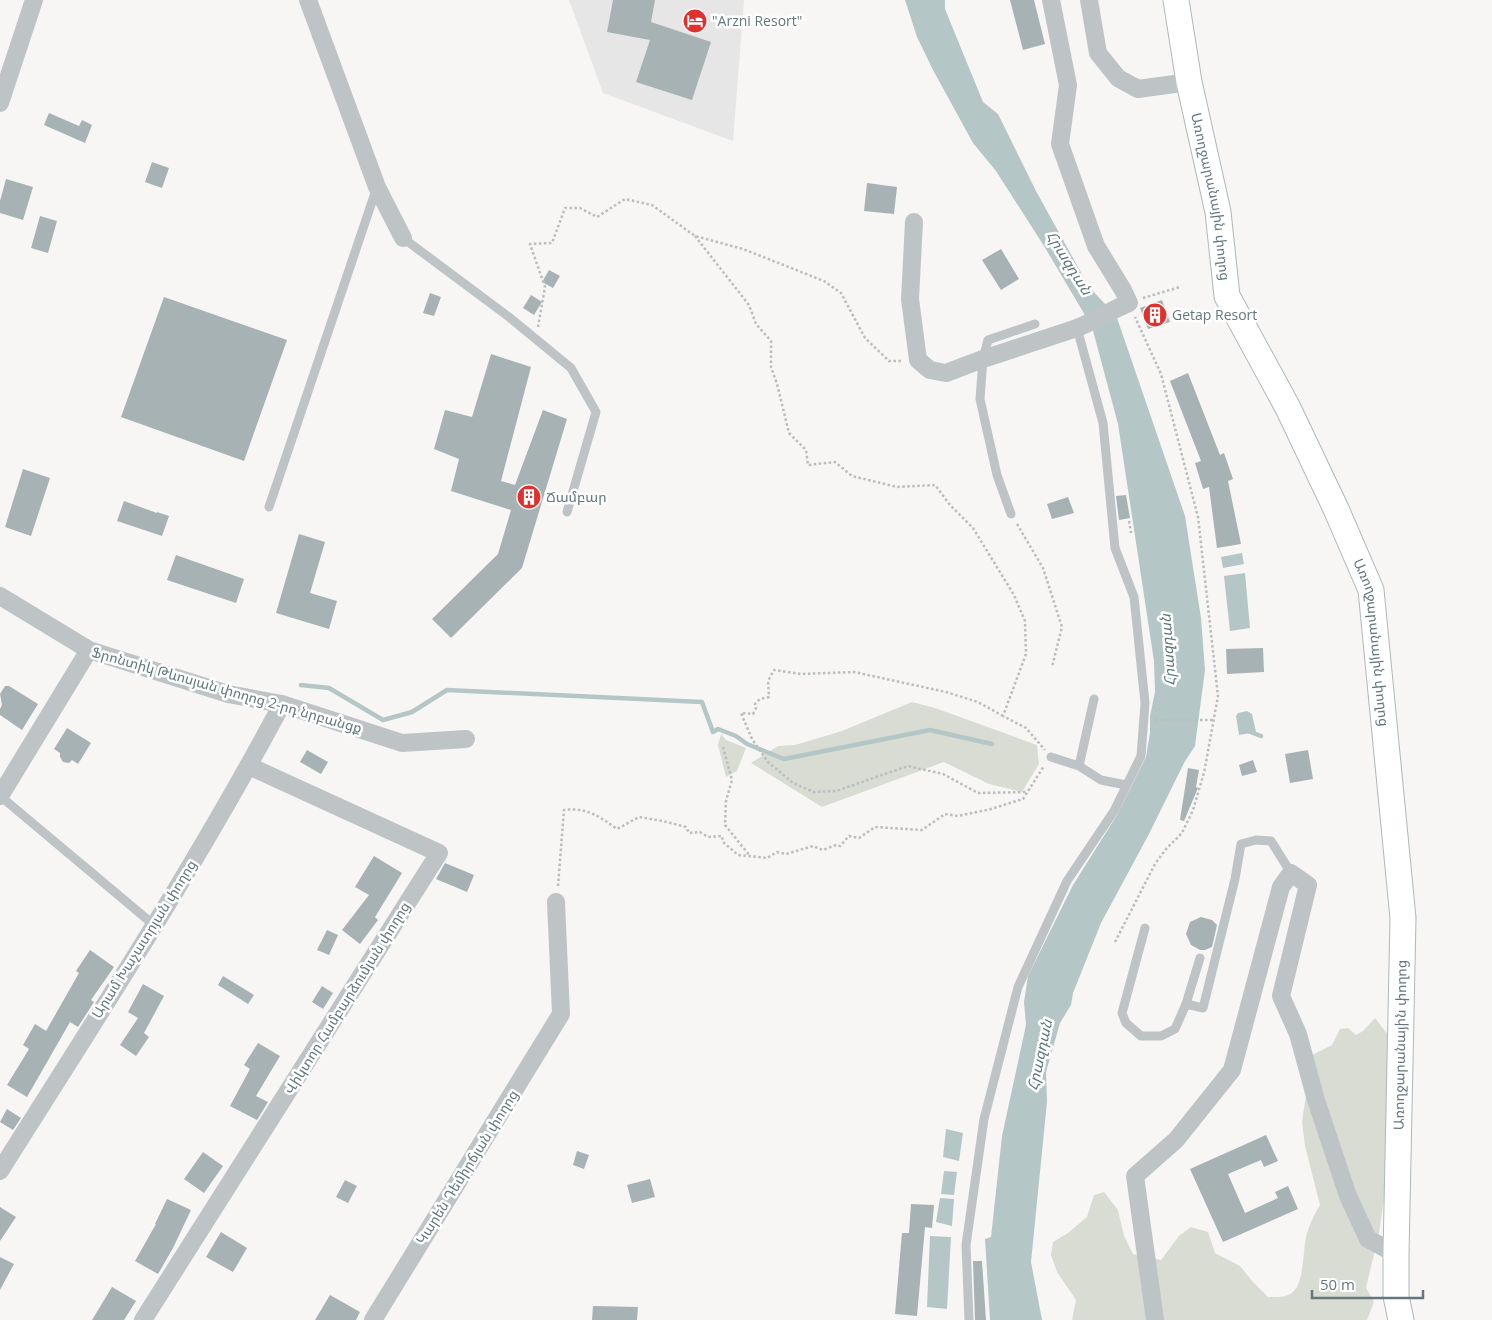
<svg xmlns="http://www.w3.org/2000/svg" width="1492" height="1320" font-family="'Open Sans','Noto Sans Armenian',sans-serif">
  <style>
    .built { fill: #e5e6e5 }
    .green { fill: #d8dcd3 }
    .water { fill: #b5c6c7 }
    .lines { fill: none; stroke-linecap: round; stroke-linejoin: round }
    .stream { stroke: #b5c6c7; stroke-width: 4.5 }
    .building { fill: #a7b2b5 }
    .secondary-casing { stroke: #aeb7b9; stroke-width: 27 }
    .path { stroke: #b9bdbe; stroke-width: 2.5; stroke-dasharray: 2.5 2.5; stroke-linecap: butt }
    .service { stroke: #bec4c6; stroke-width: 9 }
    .minor { stroke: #bec4c6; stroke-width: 18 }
    .secondary { stroke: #fff; stroke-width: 25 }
    .labels { text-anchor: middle; stroke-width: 5; stroke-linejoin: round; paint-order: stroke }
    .poi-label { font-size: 14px; fill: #63787e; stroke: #fff; text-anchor: start }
    .street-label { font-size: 14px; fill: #63787e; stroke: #fff }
    .water-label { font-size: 15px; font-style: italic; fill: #5e7879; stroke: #fff }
  </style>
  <rect width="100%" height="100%" fill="#f7f6f4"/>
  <path class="built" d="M569,0H744L733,141L603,93Z"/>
  <path class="green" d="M912,702L935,708L1037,745L1039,764L1022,792L989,784L944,762L822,807L751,763L778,746L795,745L842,731Z
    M721,734L726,740L746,748L737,771L726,777L718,745Z
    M1375,1018L1389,1036L1384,1199L1379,1233L1366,1288L1374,1302L1367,1320H1072L1076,1300L1057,1272L1051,1255L1053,1242L1068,1233L1087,1217L1094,1195L1104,1192L1118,1210L1124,1236L1133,1254L1161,1260L1179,1236L1191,1227L1208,1232L1215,1253L1240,1266L1253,1282L1268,1297C1278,1297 1287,1298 1294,1291C1304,1281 1303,1251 1306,1237C1309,1225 1314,1215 1320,1205L1305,1146L1302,1122L1312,1055L1332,1045L1340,1029L1348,1028L1356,1035L1363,1031Z"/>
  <path class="water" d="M905,0H945V9L983,102L998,114L1036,191L1089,287L1106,305L1115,312L1185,516L1201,618L1205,670L1195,746L1184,763L1149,834L1101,923L1073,993L1071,1005L1060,1023L1046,1072L1047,1102L1031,1262L1042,1320H990L985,1239L991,1237L1002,1136L1026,1025L1024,1002L1028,976L1073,885L1117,815L1146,757L1150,733V716L1155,692L1154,661L1118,424L1092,327L1044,246L996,171L973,143L933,70L917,37Z
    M1242,553L1244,564L1223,568L1221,557Z
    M1245,573L1250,628L1230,631L1224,576Z
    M1247,711L1252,714L1256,732L1239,735L1236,716L1238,713Z
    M946,1129L963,1133L959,1161L943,1157Z
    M944,1171L957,1172L954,1195L941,1194Z
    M940,1198L954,1199L952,1226L936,1222Z
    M930,1236L951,1237L947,1309L927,1307Z"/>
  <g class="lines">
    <path class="stream" d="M301,685L329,688L383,720L412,712L447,690L702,702L713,732L718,729L736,736L747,744L784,759L930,730L992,744
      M1248,731L1261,736"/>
  </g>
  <path class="building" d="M613,0H655L651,22L711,42L692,100L636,82L650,40L607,32Z
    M1010,0H1034L1045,44L1023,50Z
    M49,113L79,126L82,120L92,125L85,143L44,125Z
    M152,162L169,168L162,188L145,182Z
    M6,179L33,187L23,220L0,213V201Z
    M867,183L897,187L894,214L864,211Z
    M40,216L57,221L48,253L31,248Z
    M1001,249L1019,279L1001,290L982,260Z
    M549,270L560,276L553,288L542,282Z
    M430,293L441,297L434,316L423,313Z
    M531,295L542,302L534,315L523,308Z
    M164,297L287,340L244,461L121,417Z
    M1162,300L1170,322L1148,329L1140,308Z
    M491,354L531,367L501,481L515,485L543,410L567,419L522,568L451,638L432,619L498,554L511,510L451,491L459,459L434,449L445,410L472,417Z
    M1188,373L1220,455L1224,453L1233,479L1228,481L1241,544L1217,548L1209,487L1203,489L1195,463L1201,461L1170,381Z
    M23,469L50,478L31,536L5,527Z
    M1126,495L1130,518L1119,520L1116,496Z
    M1068,497L1074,513L1052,519L1047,504Z
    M124,501L157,513V512L169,516L162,536L117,521Z
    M299,534L325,542L310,593L337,601L329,629L276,613Z
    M176,555L244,579L236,603L167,580Z
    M1263,648L1264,672L1227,674L1226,649Z
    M5,686H9L38,704L22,730L0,715V709L2,705L0,694Z
    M67,728L91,743L78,764L72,760L69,763L63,762L60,757V753L54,749Z
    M307,750L328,762L321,774L300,762Z
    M1308,750L1313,779L1290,783L1285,754Z
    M1253,760L1257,772L1242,776L1239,765Z
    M1188,768L1199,770L1196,787L1198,788L1184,821L1180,820Z
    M374,856L402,873L375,917L378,920L360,944L342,930L369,895L355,887Z
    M445,863L474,875L467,892L436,879Z
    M1201,917L1212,920L1217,925L1212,947L1205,950H1200L1191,945L1186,934L1190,922Z
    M327,930L338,935L329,955L317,950Z
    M90,950L114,967L91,1000L94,1002L78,1027L70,1022L27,1097L7,1085L29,1049L23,1045L35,1024L46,1031L79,973L76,971Z
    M223,976L254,995L248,1004L218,985Z
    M143,984L164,996L144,1033L149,1037L136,1056L120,1045L138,1018L128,1012Z
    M322,986L333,993L323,1009L312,1002Z
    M258,1043L280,1056L256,1096L268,1102L257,1120L230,1106L250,1069L244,1065Z
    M7,1109L21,1118L13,1130L0,1122Z
    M1266,1135L1278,1161L1264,1167L1261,1160L1228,1174L1245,1213L1278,1198L1275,1192L1288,1186L1298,1209L1223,1242L1190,1169Z
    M577,1151L589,1155L584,1169L573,1165Z
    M203,1152L223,1166L204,1193L184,1179Z
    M650,1179L655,1197L632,1203L627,1185Z
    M345,1180L357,1186L348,1203L336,1197Z
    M167,1199L191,1210L173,1248L158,1274L135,1261L156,1224H155Z
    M911,1204L934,1205L932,1228L925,1227L917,1316L895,1314L902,1233H909Z
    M0,1207L16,1217L0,1241Z
    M221,1232L247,1248L233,1272L206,1257Z
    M0,1257L14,1264L0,1290Z
    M973,1261H982L986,1320H975Z
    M112,1287L136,1301L124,1320H92Z
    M330,1295L360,1312L356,1320H315Z
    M593,1306L638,1307L637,1320H592Z"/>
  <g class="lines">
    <defs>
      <g id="secondary">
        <path id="s1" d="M1176,0L1189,82L1218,212L1227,296L1288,408L1336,509L1371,590L1403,918L1396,1254V1296L1401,1320"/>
      </g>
    </defs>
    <use href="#secondary" class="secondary-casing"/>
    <path class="path" d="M695,236L749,305L756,324L771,341V367L777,384L789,433L806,450L808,465L835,462L852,476L897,487L935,485L950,505L973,528L1014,595L1025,621L1026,654L1003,716L1026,728L1045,750
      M1143,298L1180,287
      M538,327L545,287L530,244L552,243L565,208H580L597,217L625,199L652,205L695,236L743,249L824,281L841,293L865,338L889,361H902
      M1129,521L1131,533
      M1017,524L1043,568L1062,627L1052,667
      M1003,716L978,702L946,692L854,672L801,674L774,670L768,681L769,697L760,699L755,704L756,708L753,714L741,713L752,739L768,762L793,783L814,792L836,791L908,766L943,774L978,793L1028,792
      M1155,720H1214
      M723,747L732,780L726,801L725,825L750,856
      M558,886L564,810C586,807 599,816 617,829L639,817L663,821L686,827L689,833L700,832L708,837L722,836L723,842L738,855L767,858L777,852L786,854L813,846L823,850L836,845L840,846L849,836L859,838L875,827L922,830L945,814L958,816L991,809L1023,799L1044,766
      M1115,942L1155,864L1166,849L1182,833L1193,810L1204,773L1218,696L1198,517L1161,374L1135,317"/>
    <path class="service" d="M403,238L509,317L571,368L596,412L567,512
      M269,507L377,187
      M1011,514L997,475L980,399L983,359L988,340L1035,324
      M1051,757L1079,766L1101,780L1126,785
      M1079,766L1094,699
      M0,796L154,925
      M1145,928L1122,1013L1126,1023L1141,1036H1161L1175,1029L1186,1004L1203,1008L1235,879L1241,844L1256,840L1271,841L1291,873
      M1186,1004L1200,958
      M969,1320L966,1245L984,1119L1018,987L1067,881L1114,811L1141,756L1145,703L1134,597L1115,548L1103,423L1077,328"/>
    <path class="minor" d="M308,0L377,187L403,238
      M1089,0L1098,53L1118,78L1138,89L1189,82
      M0,103L34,0
      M914,222L910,299L918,360L930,370L946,373L983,359L1077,328C1095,321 1111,310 1129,303L1123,290L1096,246L1060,144L1068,85L1051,0
      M0,596L89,650L228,694L282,704L402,743L466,739
      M0,796L89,650
      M0,1171C97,1017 197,864 282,704
      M143,1320L439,853L249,766
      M373,1320L561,1014L556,902
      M1155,1320L1135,1176L1176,1140L1232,1070L1281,887L1291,873L1308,885L1281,996L1298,1034L1316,1100L1348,1196L1368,1239L1396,1254"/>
    <use href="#secondary" class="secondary"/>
  </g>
  <defs>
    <symbol id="hotel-disc" viewBox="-11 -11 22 22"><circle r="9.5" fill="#dd322e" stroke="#fff"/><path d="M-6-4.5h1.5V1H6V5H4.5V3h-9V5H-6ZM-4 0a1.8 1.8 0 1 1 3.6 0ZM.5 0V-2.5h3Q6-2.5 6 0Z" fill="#fff"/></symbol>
    <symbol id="building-disc" viewBox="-11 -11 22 22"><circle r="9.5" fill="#dd322e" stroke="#fff"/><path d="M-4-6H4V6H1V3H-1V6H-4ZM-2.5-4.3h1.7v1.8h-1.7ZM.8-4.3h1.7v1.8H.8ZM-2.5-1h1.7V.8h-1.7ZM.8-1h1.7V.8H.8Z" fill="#fff"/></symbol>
  </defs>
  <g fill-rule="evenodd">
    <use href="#hotel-disc" x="681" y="7" width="28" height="28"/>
    <use href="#building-disc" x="1141" y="301" width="28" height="28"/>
    <use href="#building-disc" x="515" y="483" width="28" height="28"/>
  </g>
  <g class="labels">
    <g class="poi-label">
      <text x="712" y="26">"Arzni Resort"</text>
      <text x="1172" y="320">Getap Resort</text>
      <text x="546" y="502">Ճամբար</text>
    </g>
    <g class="street-label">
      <text dy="5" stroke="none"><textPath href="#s1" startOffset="200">Առողջարանային փողոց</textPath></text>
      <text dy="5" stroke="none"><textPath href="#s1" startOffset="680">Առողջարանային փողոց</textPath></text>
      <text transform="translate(227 690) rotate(16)" y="5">Ֆրոնտիկ Թևոսյան փողոց 2-րդ նրբանցք</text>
      <text transform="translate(144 939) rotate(-58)" y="5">Արամ Խաչատրյան փողոց</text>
      <text transform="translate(347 998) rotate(-58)" y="5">Վիկտոր Համբարձումյան փողոց</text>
      <text transform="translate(1400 1045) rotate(-89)" y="5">Առողջարանային փողոց</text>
      <text transform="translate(467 1167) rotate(-58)" y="5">Կարեն Դեմիրճյան փողոց</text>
    </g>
    <g class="water-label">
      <text transform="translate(1069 263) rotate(58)" y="5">Հրազդան</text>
      <text transform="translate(1168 650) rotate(-94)" y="5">Հրազդան</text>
      <text transform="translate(1040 1055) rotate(-78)" y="5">Հրազդան</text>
    </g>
  </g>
  <path d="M1312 1290v8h111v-8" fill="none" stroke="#63787e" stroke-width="2.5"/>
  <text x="1320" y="1290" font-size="15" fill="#63787e" stroke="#ffffff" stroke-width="4" paint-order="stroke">50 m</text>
</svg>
